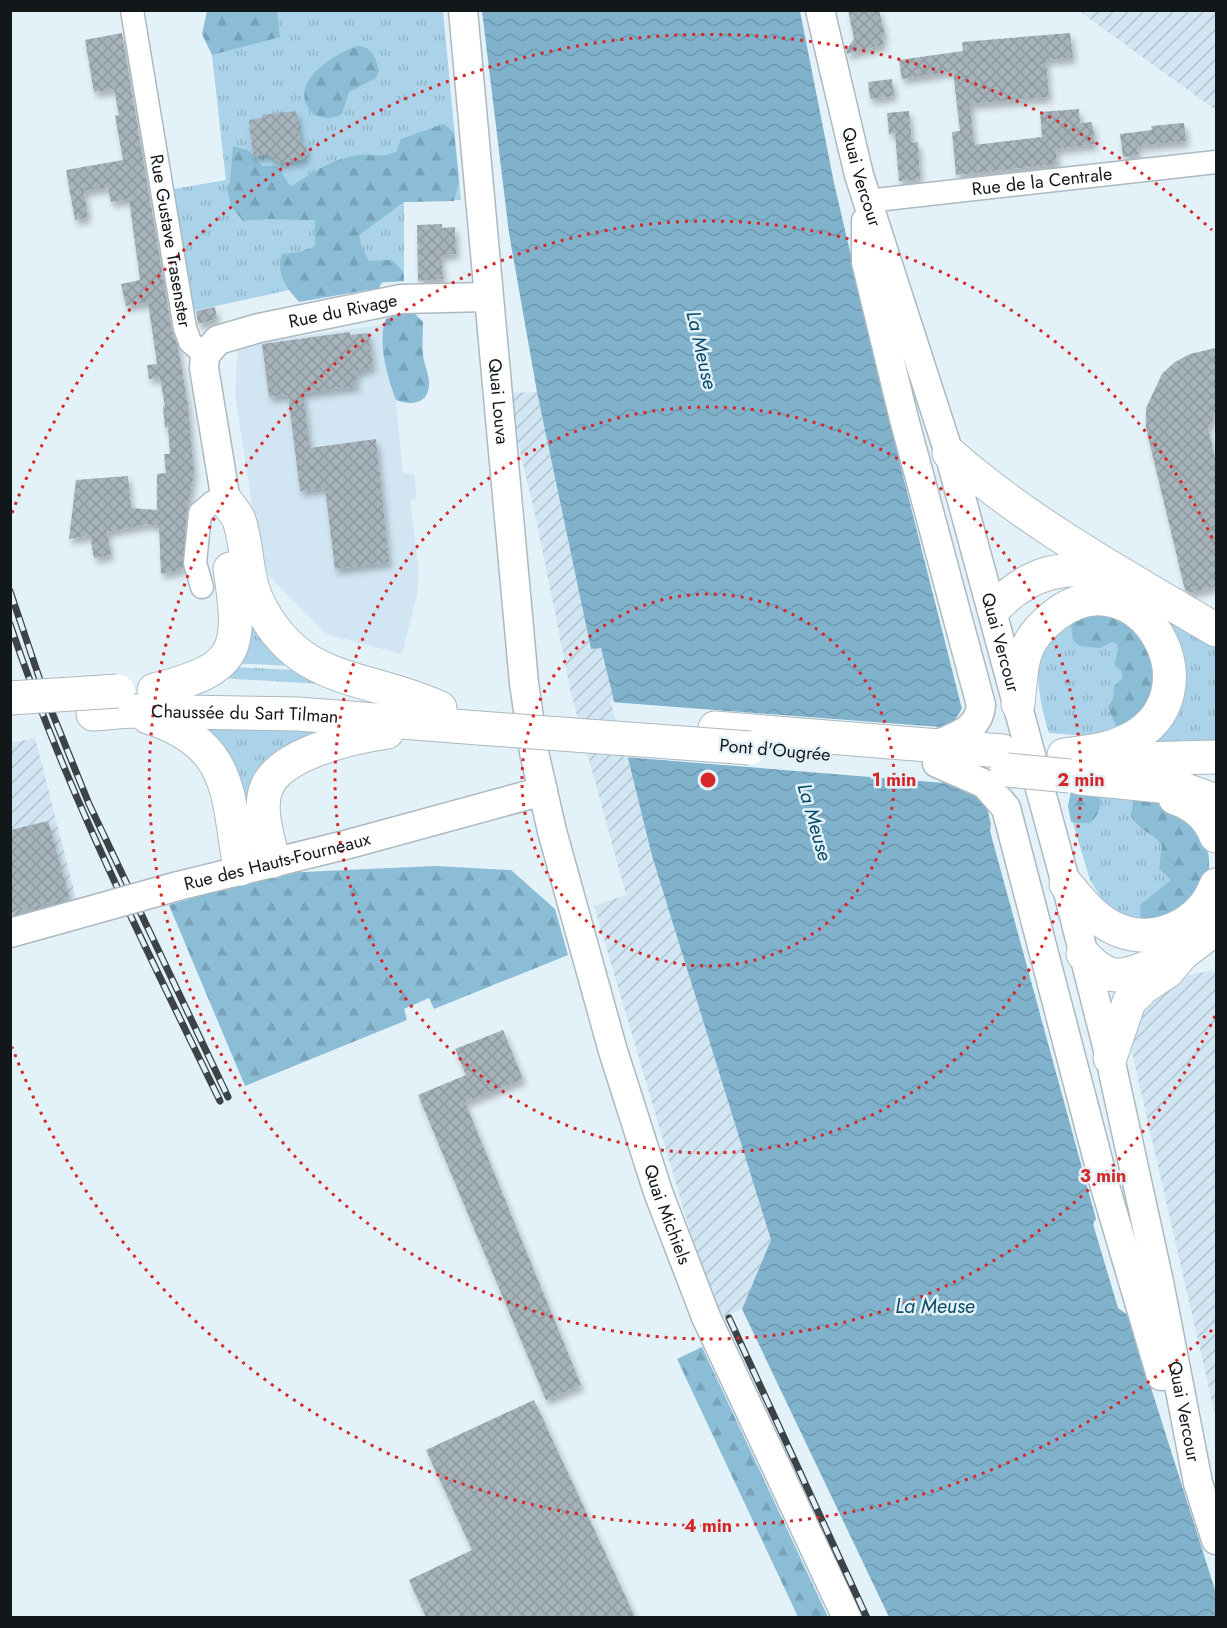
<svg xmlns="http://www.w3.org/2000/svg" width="1227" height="1628" font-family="Jost,sans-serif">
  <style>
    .built { fill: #d1e6f2 }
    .industrial { fill: url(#industrial-furrows) }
    .grass { fill: url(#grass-tufts) }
    .forest { fill: url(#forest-firs) }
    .water { fill: url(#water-waves) }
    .pier { fill: #e3f1f8 }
    .building { fill: url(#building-cross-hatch); filter: url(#shadow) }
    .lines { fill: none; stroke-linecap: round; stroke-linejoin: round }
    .minor-casing { stroke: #acb9c0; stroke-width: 25 }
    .major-casing { stroke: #acb9c0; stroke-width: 31 }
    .highway-casing { stroke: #acb9c0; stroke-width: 35 }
    .minor { stroke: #fff; stroke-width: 22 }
    .major { stroke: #fff; stroke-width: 28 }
    .highway { stroke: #fff; stroke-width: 33 }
    .rail-casing { stroke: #3c4347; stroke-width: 7 }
    .rail { stroke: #e3f1f8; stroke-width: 4.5; stroke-dasharray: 14; stroke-linecap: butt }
    .major-bridge-casing { stroke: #acb9c0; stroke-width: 31; stroke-linecap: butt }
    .highway-bridge-casing { stroke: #acb9c0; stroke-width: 35; stroke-linecap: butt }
    .major-bridge { stroke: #fff; stroke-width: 28 }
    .highway-bridge { stroke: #fff; stroke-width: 33 }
    .ring { fill: none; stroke: #d62828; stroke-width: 3; stroke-dasharray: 3 6 }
    .labels { text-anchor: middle; stroke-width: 5; stroke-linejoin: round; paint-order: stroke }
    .street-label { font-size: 18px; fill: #12171a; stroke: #e3f1f8 }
    .water-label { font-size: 20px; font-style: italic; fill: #0a4c67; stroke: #e3f1f8 }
    .centre { fill: #d62828; stroke: #e3f1f8; stroke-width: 3 }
    .ring-label { font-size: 18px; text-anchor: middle; font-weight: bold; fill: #d62828; stroke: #e3f1f8; stroke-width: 5; stroke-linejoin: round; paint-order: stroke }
  </style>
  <defs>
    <pattern id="industrial-furrows" width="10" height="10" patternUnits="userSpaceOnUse" patternTransform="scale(1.5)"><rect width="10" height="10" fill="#d1e6f2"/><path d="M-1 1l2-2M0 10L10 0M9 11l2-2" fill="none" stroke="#b2c5cf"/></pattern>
    <pattern id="grass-tufts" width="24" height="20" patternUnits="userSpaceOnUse" patternTransform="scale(1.5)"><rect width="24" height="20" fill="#aad2e8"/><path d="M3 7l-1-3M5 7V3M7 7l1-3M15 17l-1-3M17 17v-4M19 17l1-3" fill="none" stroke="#91b4c6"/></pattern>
    <pattern id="forest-firs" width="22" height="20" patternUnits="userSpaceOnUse" patternTransform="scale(1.5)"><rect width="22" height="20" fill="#8bbdd7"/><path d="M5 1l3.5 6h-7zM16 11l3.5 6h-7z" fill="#77a2b8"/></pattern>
    <pattern id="water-waves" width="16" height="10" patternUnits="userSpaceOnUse" patternTransform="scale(1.5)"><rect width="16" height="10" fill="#81b2cc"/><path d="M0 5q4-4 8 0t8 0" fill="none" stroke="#6e98af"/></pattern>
    <pattern id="building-cross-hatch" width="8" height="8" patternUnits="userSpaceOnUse" patternTransform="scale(1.5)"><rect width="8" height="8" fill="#a6b3ba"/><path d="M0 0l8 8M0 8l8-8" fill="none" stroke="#8e999f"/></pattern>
    <filter id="shadow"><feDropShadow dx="3" dy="5.5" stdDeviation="3" flood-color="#0004"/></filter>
  </defs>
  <rect width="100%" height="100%" fill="#e3f1f8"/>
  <path class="built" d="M388,324L403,473L414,474L417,497L410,501L419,572L417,594L402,654L326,634L268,575L261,562L235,394L238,345Z"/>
  <path class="industrial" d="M1079,11H1216V109L1210,106Z
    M537,392L591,649L601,647L652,856L771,1240L742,1309L720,1318L706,1285L594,906L626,895L571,693L537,523L506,393Z
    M35,738L77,902L11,920V743Z
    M1216,970V1419L1128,1035L1131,1022L1177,977Z"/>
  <path class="grass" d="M207,11H443L461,200L404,202V281L289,290L193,311L174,189L226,180Z
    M229,526L292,666L232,663Z
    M1165,617L1216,642V742L1156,741Z
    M1063,624L1133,627L1118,731L1089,736L1049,733C1041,705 1031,669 1046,641C1050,635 1058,629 1063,624Z
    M232,667L295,670L323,684L219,678Z
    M196,725L335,732L254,824Z
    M1071,792L1153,797L1209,858L1140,921L1109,910L1090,880L1068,806Z"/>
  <path class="forest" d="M207,11H277L280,37L212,55L202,34Z
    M357,46C372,46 376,58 379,71L376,78L349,92L342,114C317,128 293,103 310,78C321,63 340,53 357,46Z
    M444,124L454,133L459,182L454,201L404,202L359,235L362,248L369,261L392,260L403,272L404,281L382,282L379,288L299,302C287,288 275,273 282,254L300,252L315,246V220L264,219L243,221L231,206L227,187L230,182L233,146L248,150L262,166H277L291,187C313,172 336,156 364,155C377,155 383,157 396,152L401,139Z
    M403,312L415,314L423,322C423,333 422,344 423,355C424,364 429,374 429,383C429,404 412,406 396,400C387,375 377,343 386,319Z
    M1104,615L1133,627L1159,665L1150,703L1118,731L1108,707L1113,699L1114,686L1123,678L1121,670L1114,665L1118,652L1117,644L1112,642L1100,648L1080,646L1073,640L1071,625L1081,616Z
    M1071,792L1096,794L1100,799C1101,810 1098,816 1089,823L1071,822L1068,806Z
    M1138,796L1153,797L1178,808L1206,844L1209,858V875L1203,889L1168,918L1141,921L1140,905L1171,880L1159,869L1162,846C1155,833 1139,831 1131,816L1133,802Z
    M434,866L511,870L555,909L568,955L434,1009L429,998L404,1009L407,1020L245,1086L169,905L282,873Z
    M702,1347L828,1617H798L677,1359Z"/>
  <path class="water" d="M482,11H800L834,183L895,444L991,824L990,831L1096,1219L1093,1224L1118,1308L1128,1315L1216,1593V1617H889L742,1309L771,1240L652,856L601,648L591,649L537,392L509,233Z"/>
  <path class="pier" d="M611,702L940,727L954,721L963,707L989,803L957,784L624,757Z"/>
  <path class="building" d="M848,10H879L885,36L882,37L884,45L847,54L846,50L854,39Z
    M122,33L172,330L178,347L188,405L194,473L187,512L183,569L161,574L159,526L147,524L107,532L111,555L94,558L90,535L69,539L76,480L128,476L131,508L157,510V474L166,473L164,454H170L168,427L165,428L163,407H165L160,377L149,379L147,365L157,364L148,302L126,306L121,284L140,280L129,199L111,202L108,187L84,191L88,217L75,220L66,170L123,160L115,116L119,115L114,89L94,92L85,40Z
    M1070,33L1073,58L1046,60L1049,97L970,104L974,145L1042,137L1040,112L1079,109L1080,123L1092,122L1095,144L1056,149L1057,164L956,175L952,132L960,131L953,71L902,79L899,60L963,51L962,42Z
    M892,79L894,96L870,99L868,82Z
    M296,111L301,143L306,147L307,153L303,159L279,163L268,154L253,156L249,120L262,118V115Z
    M909,111L912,143L918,142L920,179L899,181L895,133L889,134L887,113Z
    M1184,123L1186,141L1137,146L1138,155L1123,157L1120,134L1152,130L1151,126Z
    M442,224V228L455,227L456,254L441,255L443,279L418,281L417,225Z
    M215,307L217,319L198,324L196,311Z
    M350,332V335L369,333L373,368L359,370L360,373L355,374L357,386L303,393L310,448L376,439L389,562L335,569L325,488L300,491L288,395L269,397L262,344Z
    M1216,348V413L1208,428L1216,462V586L1189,593L1185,590L1146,428V408L1162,374L1175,362L1190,354Z
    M48,821L69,897L10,913V830Z
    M503,1030L523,1079L465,1102L581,1385L546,1400L418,1095L466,1075L455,1049Z
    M534,1400L635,1617H459L456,1612L444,1617H426L409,1580L472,1550L426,1450Z"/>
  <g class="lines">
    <defs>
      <g id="minor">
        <path id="s1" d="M132,10L185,328L190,342L205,355"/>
        <path id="s2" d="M867,201L1216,162"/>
        <path d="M202,587L195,563L200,513L213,502L226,501"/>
      </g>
      <g id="major">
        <path id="s3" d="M463,10L524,683L534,752L552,831L613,1051L658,1192L706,1317L847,1618"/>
        <path id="s4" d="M820,10L859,175L949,453L1066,884L1110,1058L1159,1282L1198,1483L1216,1540"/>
        <path d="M866,221V262L903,415L981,705C979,731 954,737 933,746"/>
        <path id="s5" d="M226,501L204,368L205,355L218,340L259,328L401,299L487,297"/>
        <path d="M937,763L985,784L1006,808L1104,1183L1161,1376"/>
        <path id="s6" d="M178,886L349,844L543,791"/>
        <path d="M10,933L89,911"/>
      </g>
      <g id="highway">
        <path d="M949,453C1030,524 1125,576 1216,630"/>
        <path d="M226,501C230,507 236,513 239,520C248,546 245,574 257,600C297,687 368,674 440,708"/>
        <path d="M994,609C1030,570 1063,566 1114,571"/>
        <path d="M154,690C238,669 243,652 230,569"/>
        <path d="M1018,704C1020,688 1020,670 1025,654C1030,638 1042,625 1055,615C1139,551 1223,695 1126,741C1108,750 1085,752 1064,755"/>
        <path id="s7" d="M93,714L130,711L298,714L479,728"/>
        <path d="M148,717C234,744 227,795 240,869"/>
        <path d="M715,728L1002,751"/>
        <path d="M1099,760L1216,757"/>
        <path d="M1080,778L1180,788L1216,801"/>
        <path d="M1175,798C1195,805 1208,816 1216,836"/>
        <path d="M273,861C269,840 258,810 266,789C279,753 354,737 387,732"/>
        <path d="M1066,884C1081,902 1096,921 1118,930C1158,946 1202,923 1216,885"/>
        <path d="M1083,954C1115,990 1130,972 1166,960"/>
        <path d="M1110,1058L1129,1002L1144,987L1168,971L1182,954L1216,928"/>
      </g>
    </defs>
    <use href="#minor" class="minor-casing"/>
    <use href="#major" class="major-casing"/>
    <use href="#highway" class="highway-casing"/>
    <use href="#minor" class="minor"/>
    <use href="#major" class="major"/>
    <use href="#highway" class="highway"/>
    <defs>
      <path id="rail" d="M10,591L45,695L89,804L228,1097
        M10,624C65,789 144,944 220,1101
        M729,1318L867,1618"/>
    </defs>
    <use href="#rail" class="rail-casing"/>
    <use href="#rail" class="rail"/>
    <defs>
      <path id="major-bridge" d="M89,911L178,886"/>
      <path id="highway-bridge" d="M10,698L118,691
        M479,728L750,748
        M1007,770L1070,776"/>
    </defs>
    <use href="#major-bridge" class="major-bridge-casing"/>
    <use href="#highway-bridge" class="highway-bridge-casing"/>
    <use href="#major-bridge" class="major-bridge"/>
    <use href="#highway-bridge" class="highway-bridge"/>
  </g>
  <g class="ring">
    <circle cx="708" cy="780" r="186"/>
    <circle cx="708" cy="780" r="373"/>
    <path d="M1215 1016A559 559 0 1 1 1215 544"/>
    <path d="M1212 1330A746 746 0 0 1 12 1047M12 513A746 746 0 0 1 1212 230"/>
  </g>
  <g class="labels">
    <g class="street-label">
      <text dy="6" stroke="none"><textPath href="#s4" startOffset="172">Quai Vercour</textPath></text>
      <text dy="6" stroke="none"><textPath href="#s2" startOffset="176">Rue de la Centrale</textPath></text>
      <text dy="6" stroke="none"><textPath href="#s1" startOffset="234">Rue Gustave Trasenster</textPath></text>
      <text dy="6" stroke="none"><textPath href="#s5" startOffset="296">Rue du Rivage</textPath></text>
      <text dy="6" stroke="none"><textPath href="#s3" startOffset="393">Quai Louva</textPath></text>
      <text dy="6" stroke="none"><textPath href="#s4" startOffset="658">Quai Vercour</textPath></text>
      <text dy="6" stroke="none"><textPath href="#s7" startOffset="152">Chaussée du Sart Tilman</textPath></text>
      <text transform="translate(775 750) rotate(5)" y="6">Pont d'Ougrée</text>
      <text dy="6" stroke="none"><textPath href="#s6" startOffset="102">Rue des Hauts-Fourneaux</textPath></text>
      <text dy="6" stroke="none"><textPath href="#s3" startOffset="1227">Quai Michiels</textPath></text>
      <text dy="6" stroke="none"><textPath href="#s4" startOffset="1449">Quai Vercour</textPath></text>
    </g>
    <g class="water-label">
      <text transform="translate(702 350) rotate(77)" y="7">La Meuse</text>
      <text transform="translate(815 822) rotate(74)" y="7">La Meuse</text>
      <text x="935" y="1313">La Meuse</text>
    </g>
  </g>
  <circle cx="708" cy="780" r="9" class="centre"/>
  <g class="ring-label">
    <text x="894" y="786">1 min</text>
    <text x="1081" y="786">2 min</text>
    <text x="1103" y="1182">3 min</text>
    <text x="708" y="1532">4 min</text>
  </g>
  <rect width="1227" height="1628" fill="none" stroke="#12171a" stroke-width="24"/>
</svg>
